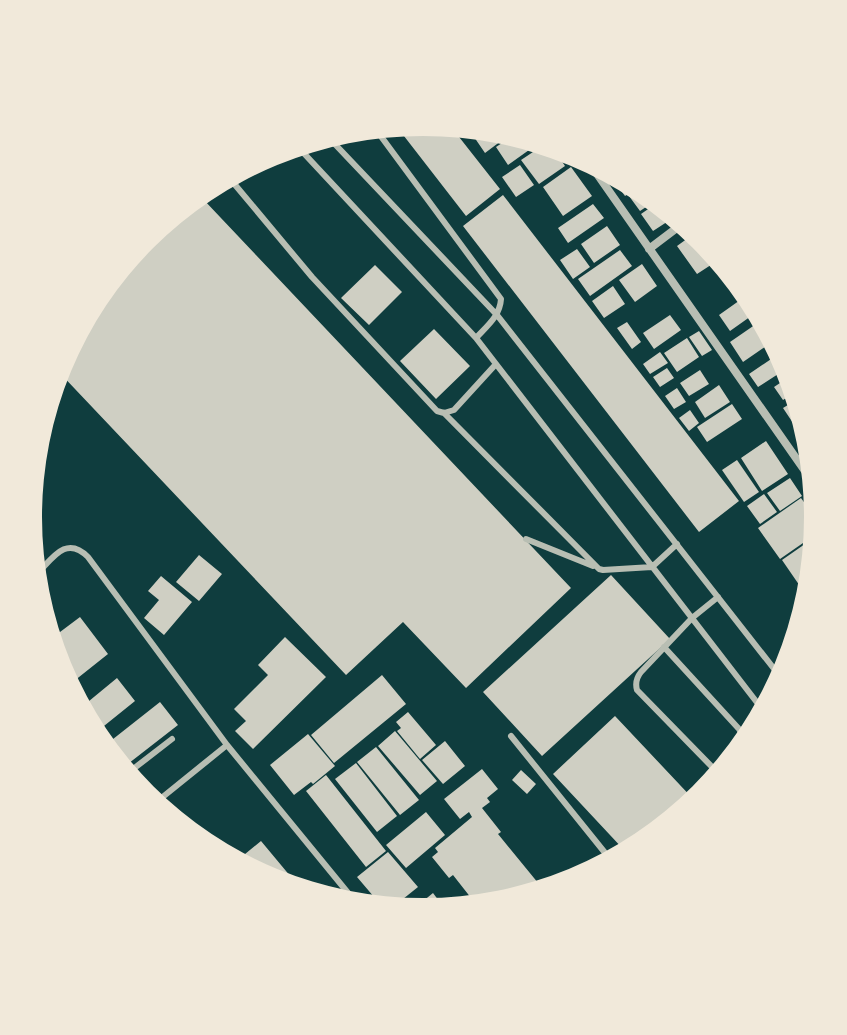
<svg xmlns="http://www.w3.org/2000/svg" width="847" height="1035" font-family="'Archivo Narrow',sans-serif">
  <style>
    .building { fill: #cfcfc3 }
    .lines { fill: none; stroke-linecap: round; stroke-linejoin: round }
    .service { stroke: #b8beb3; stroke-width: 6 }
    .minor { stroke: #b8beb3; stroke-width: 8 }
  </style>
  <rect width="100%" height="100%" fill="#0f3d3e"/>
  <path class="building" d="M424,122L452,128L500,189L466,216L397,127Z
    M470,131L487,135L505,138L485,153Z
    M508,139L536,145L508,165L496,147Z
    M542,146L553,148L565,166L539,184L521,160Z
    M520,165L534,185L516,197L502,177Z
    M571,167L592,196L563,216L543,187Z
    M611,177L633,191L625,196Z
    M635,192L641,196L652,203L640,211L629,196Z
    M503,195L739,501L699,532L463,226Z
    M203,199L571,588L466,688L403,622L346,675L57,370L58,366L144,238Z
    M593,204L604,218L568,243L558,228Z
    M654,205L673,218L653,231L641,214Z
    M607,226L620,245L594,263L581,244Z
    M695,233L717,261L697,274L677,246Z
    M577,249L590,267L573,279L560,260Z
    M620,250L632,266L590,296L578,279Z
    M642,264L657,286L635,302L619,280Z
    M375,265L402,292L369,325L341,298Z
    M613,286L625,304L604,318L592,301Z
    M743,298L754,314L730,331L719,315Z
    M670,315L681,330L654,349L643,333Z
    M627,322L641,342L632,349L617,328Z
    M759,322L772,342L743,362L730,342Z
    M434,329L470,366L436,399L400,361Z
    M699,331L712,350L702,356L689,337Z
    M687,338L699,357L677,372L664,353Z
    M660,352L668,363L650,374L643,364Z
    M780,353L789,367L758,387L749,374Z
    M667,368L674,378L660,387L653,377Z
    M700,370L709,384L689,396L680,383Z
    M789,377L792,381L794,393L783,400L774,387Z
    M719,385L730,402L705,418L695,402Z
    M677,388L686,402L674,409L665,396Z
    M796,400L799,417L803,438L783,408Z
    M732,404L742,419L707,442L697,427Z
    M690,410L699,423L689,431L679,418Z
    M766,441L788,474L762,491L741,458Z
    M737,460L759,492L744,502L722,470Z
    M790,478L802,496L780,511L767,493Z
    M764,494L777,512L760,524L747,506Z
    M801,498L818,522L816,534L780,559L758,528Z
    M815,537L804,592L782,560Z
    M199,555L222,574L199,601L176,582Z
    M611,575L670,639L542,756L483,692Z
    M161,576L192,602L164,635L144,618L159,600L148,591Z
    M80,617L108,654L69,685L58,668L52,638Z
    M285,637L326,677L253,749L235,731L246,721L234,709L268,675L258,665Z
    M382,675L406,704L334,763L311,735Z
    M117,678L135,701L99,730L83,706Z
    M160,702L178,725L124,767L108,743Z
    M408,712L436,745L420,759L397,731L401,728L396,722Z
    M615,716L696,802L624,850L553,774Z
    M395,731L437,781L420,795L378,746Z
    M308,734L335,766L313,784L311,782L294,795L270,765Z
    M445,741L465,766L443,784L422,760Z
    M376,747L419,800L400,815L357,762Z
    M356,763L397,816L377,832L335,779Z
    M482,769L498,789L487,798L490,802L482,808L501,832L498,834L543,889L475,903L453,875L449,878L432,857L438,852L435,848L472,817L469,812L460,819L444,799Z
    M521,770L536,784L527,794L512,780Z
    M326,775L386,851L366,867L306,791Z
    M426,812L445,835L406,868L386,845Z
    M261,841L301,889L272,883L243,863L239,859Z
    M388,852L418,887L393,907L380,904L357,877Z
    M433,893L445,909L423,913L411,911Z"/>
  <g class="lines">
    <path class="service" d="M377,131L501,299C500,316 487,326 476,338
      M331,140L497,315L782,679
      M298,147L476,338L762,709
      M231,180L312,277L437,411L444,413L454,410L496,364
      M444,413L599,569L603,570L652,567L677,544
      M526,539L593,566
      M39,572C54,556 67,536 88,557L227,745L353,899
      M718,597L692,618L641,672C637,677 635,683 637,690L716,771H721
      M664,647L739,729L741,733L739,743
      M511,736L610,859
      M128,773L172,739
      M154,804L227,745"/>
    <path class="minor" d="M588,161L812,481
      M649,249L682,224"/>
  </g>
  <path d="M0 0H847V1035H0ZM42 517a381 381 0 1 1 762 0a381 381 0 1 1-762 0Z" fill="#f1e9da" fill-rule="evenodd"/>
</svg>
